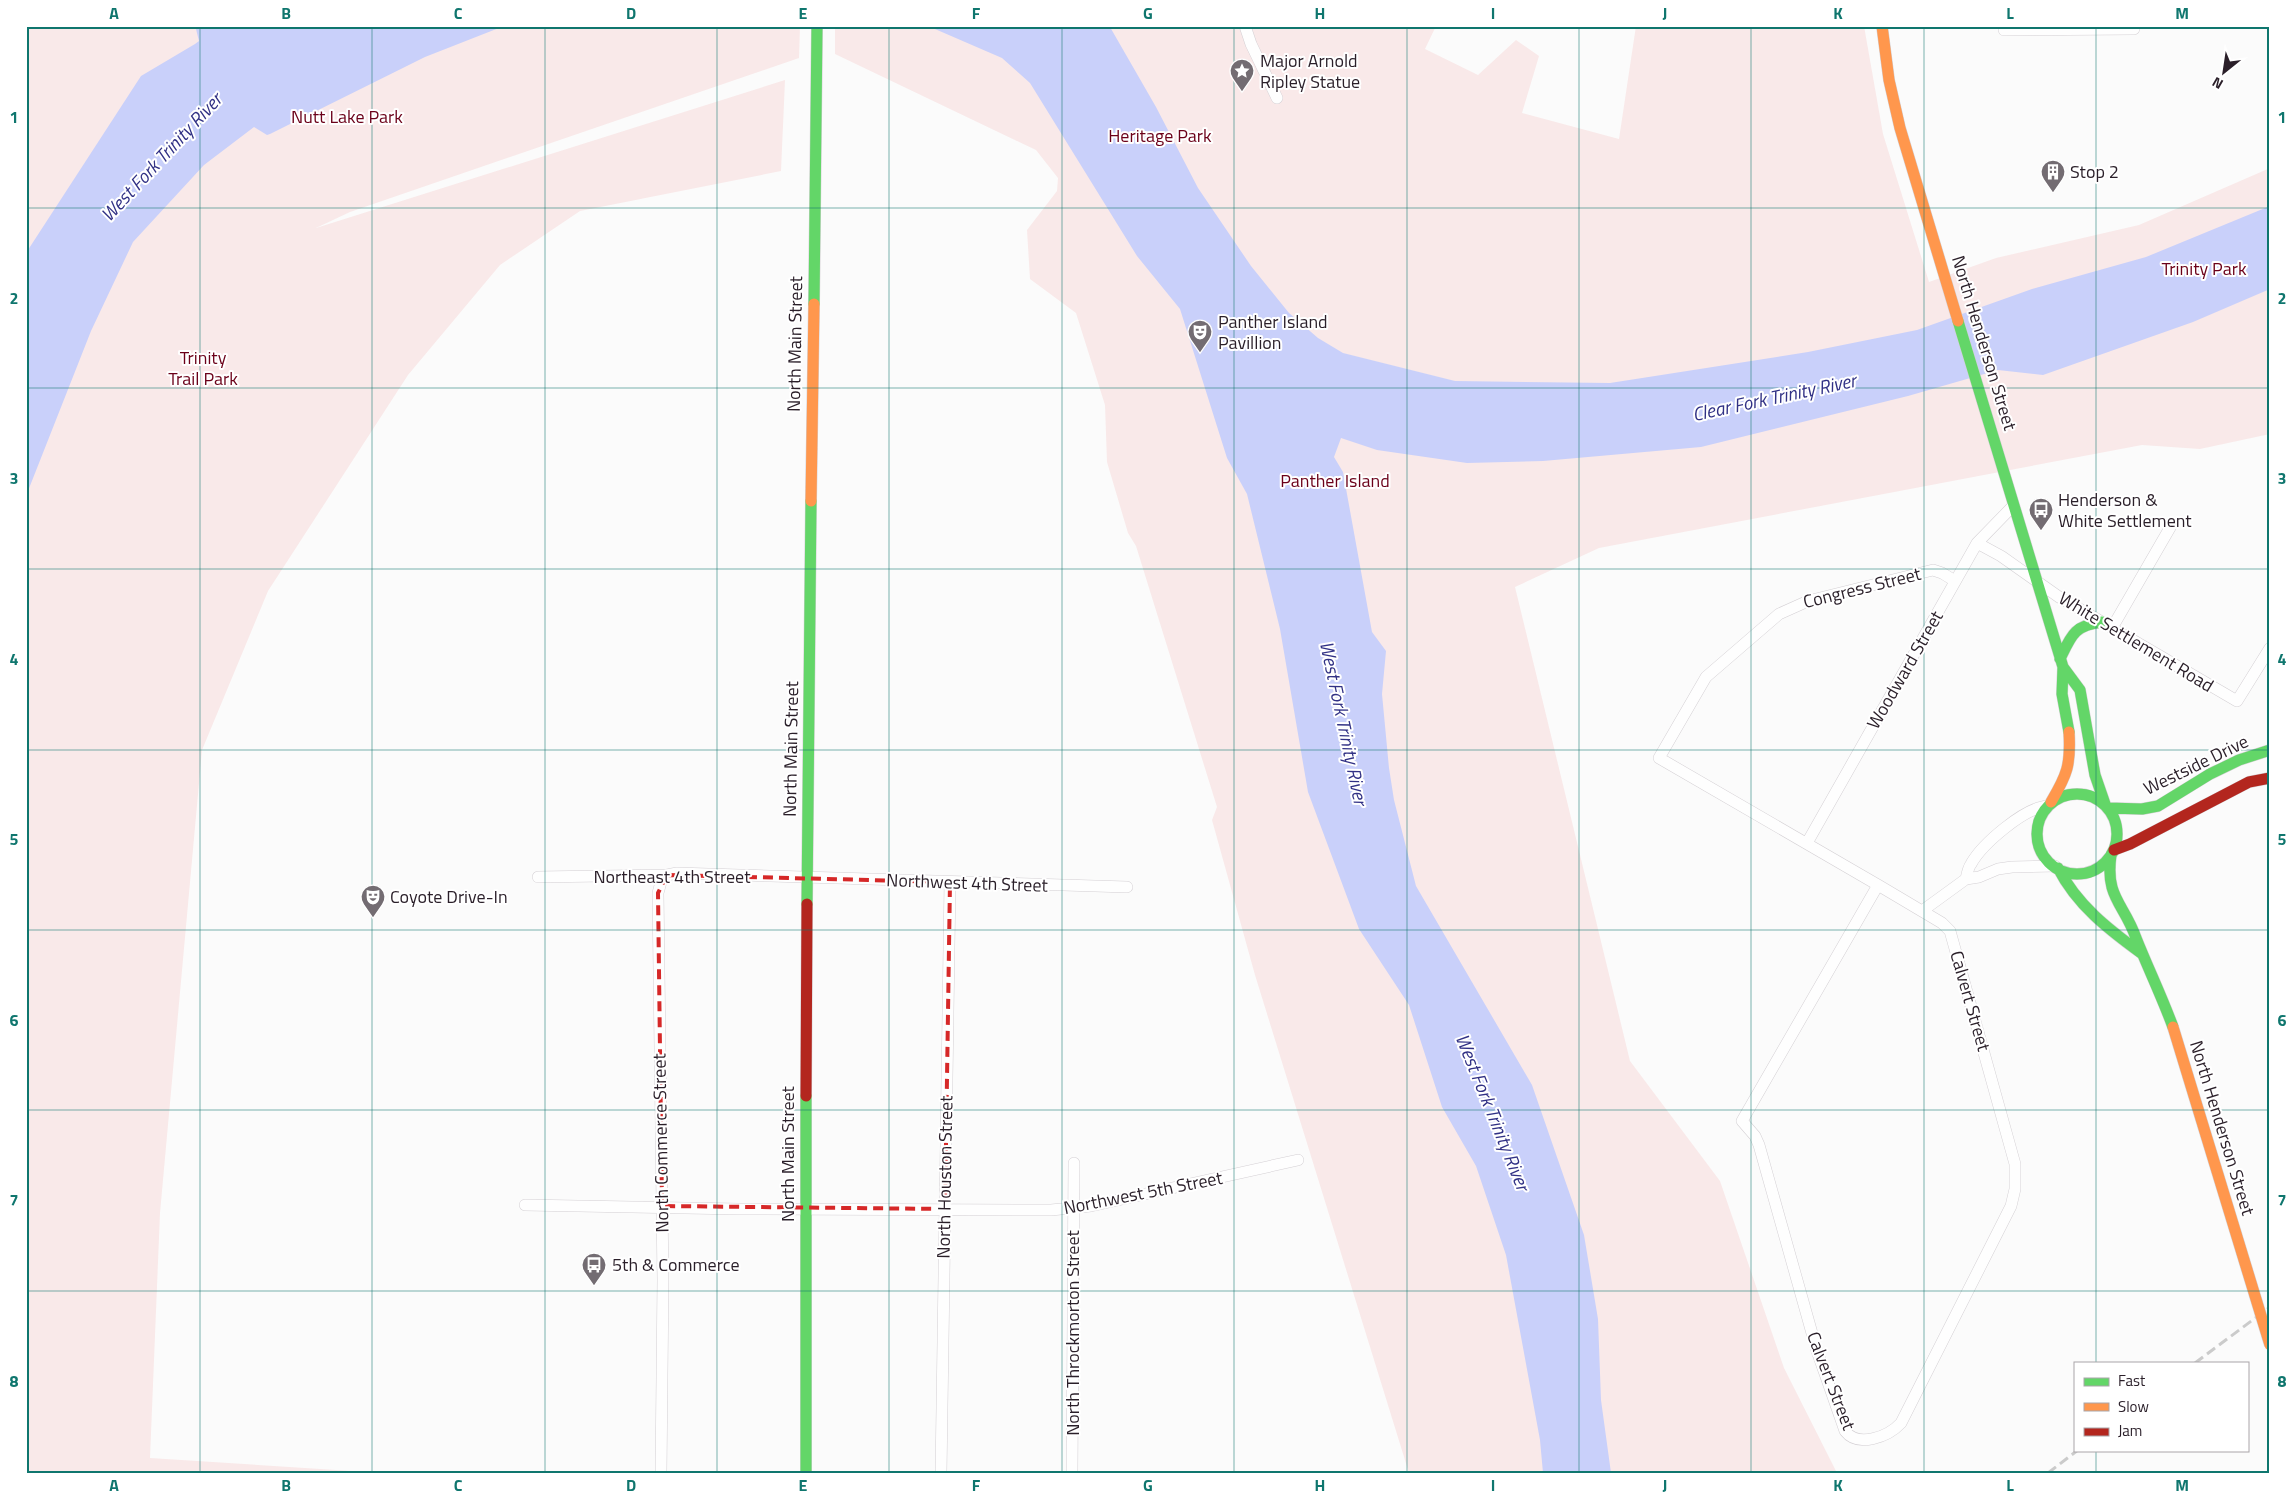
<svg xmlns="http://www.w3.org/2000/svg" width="2296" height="1499" font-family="'Titillium Web',sans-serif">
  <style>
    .green { fill: #f9e9e9 }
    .water { fill: #c9d0fa }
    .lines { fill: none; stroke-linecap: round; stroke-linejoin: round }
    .street-casing { stroke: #d4d0d4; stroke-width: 12 }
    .fast-casing { stroke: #d4d0d4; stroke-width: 12 }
    .slow-casing { stroke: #d4d0d4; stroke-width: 12 }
    .jam-casing { stroke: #d4d0d4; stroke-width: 12 }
    .street { stroke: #fefefe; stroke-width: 11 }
    .fast { stroke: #63d668; stroke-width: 11 }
    .slow { stroke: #ff974d; stroke-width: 11 }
    .jam { stroke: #b3261e; stroke-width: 11 }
    .rail { stroke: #cbcbcb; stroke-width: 3; stroke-dasharray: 10 5; stroke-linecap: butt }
    .slow-bridge-casing { stroke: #d4d0d4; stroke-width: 12; stroke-linecap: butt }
    .slow-bridge { stroke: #ff974d; stroke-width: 11 }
    .marked { fill: none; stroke: #d62828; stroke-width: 4; stroke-dasharray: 10 6; stroke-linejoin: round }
    .grid { fill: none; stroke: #0f766e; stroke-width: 1; stroke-opacity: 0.55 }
    .labels { text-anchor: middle; stroke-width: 4; stroke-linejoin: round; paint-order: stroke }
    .poi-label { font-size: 18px; fill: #2a1f29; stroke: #fff; text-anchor: start }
    .park-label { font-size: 18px; fill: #6b0019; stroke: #fff }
    .street-label { font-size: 18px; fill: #2a1f29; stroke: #fff }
    .water-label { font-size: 19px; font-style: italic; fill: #313185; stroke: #fff }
    .neatline { fill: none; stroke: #0f766e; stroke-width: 2 }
    .grid-label { font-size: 16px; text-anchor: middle; font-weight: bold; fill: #0f766e }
  </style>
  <rect width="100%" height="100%" fill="#fbfbfb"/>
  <path class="green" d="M26,26H800L799,58L350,212L316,228L785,80L781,171L580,211L500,265L408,375L268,591L202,750L160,1213L150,1458L383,1473H26Z
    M835,26H1436L1425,49L1478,75L1516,40L1539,56L1522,113L1619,139L1636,26H1864L1883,134L1929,282L1996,258L2139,225L2270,168V434L2200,449L2142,445L1599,548L1515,587L1630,1061L1720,1181L1784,1368L1837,1473H1409L1255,975L1212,820L1217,807L1136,546L1128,533L1107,462L1105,405L1076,313L1030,279L1027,230L1057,191L1058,178L1036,150L835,54Z"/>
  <path class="water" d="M199,26H504L425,57L270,134L267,135L254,127L204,165L133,242L91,331L26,496V253L141,76L195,44L199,41L196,29Z
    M928,26L1110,27L1156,107L1198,188L1251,266L1289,313L1318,338L1343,353L1455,381L1610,383L1808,352L1917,330L2032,289L2146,257L2270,206V289L2193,322L2043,375L1998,370L1908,396L1701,447L1543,461L1467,463L1377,450L1341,438L1334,457L1343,472L1372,632L1386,651L1382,694L1389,768L1394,800L1416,886L1532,1085L1584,1235L1598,1319L1601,1400L1611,1473H1543L1540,1440L1506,1255L1476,1166L1442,1107L1409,1005L1359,929L1308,792L1280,629L1247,494L1227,458L1180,309L1137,256L1030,83L1002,58Z"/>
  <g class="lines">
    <defs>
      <path id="street" d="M1245,26L1251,44L1277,98
        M2004,26V30L2134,29V26
        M1977,543L2001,556L2059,597L2237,701L2270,648
        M2112,628L2171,526
        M1807,843L1977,543L2013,506
        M538,877L667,875L677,873L1127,887
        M1966,879C1967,874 1968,868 1971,864C1982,844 2025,807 2048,806
        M1878,885L1942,923L1950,931L2015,1164V1189L2011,1206L1901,1423C1888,1437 1858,1448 1845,1431L1817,1351L1759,1145L1755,1136L1742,1121Z
        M1878,885L1659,758L1706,677L1779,614L1808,601L1933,570L1942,573L1955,581
        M1922,911L1966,879L1979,877L1998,869L2012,867L2055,866
        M525,1205L739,1209L1051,1210L1091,1206L1298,1160
        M661,1473L663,1280L658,893L661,882L667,875
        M941,1473L950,882
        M1072,1473L1074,1163"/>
      <path id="fast" d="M814,304L817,26
        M1958,321L2063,667L2062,694L2069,732
        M2060,659C2071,636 2074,625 2102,622
        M2063,667L2080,690L2095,775L2105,804
        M2037 834a40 40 0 1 1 80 0a40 40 0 1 1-80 0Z
        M2108,808L2142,809L2158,806L2210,774L2239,760L2270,750
        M2111,855C2105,898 2124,903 2136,938C2148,968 2162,997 2173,1027
        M2058,868C2077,905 2108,929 2141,953
        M807,904L811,501
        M806,1096V1473"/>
      <path id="slow" d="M1882,26L1889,80L1900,128L1958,321
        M811,501L814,304
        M2051,802C2067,775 2071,765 2069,732"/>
      <path id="jam" d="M2114,850L2130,844L2249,782L2270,778
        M806,1096L807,904"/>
    </defs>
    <use href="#street" class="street-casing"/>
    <use href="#fast" class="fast-casing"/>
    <use href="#slow" class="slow-casing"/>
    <use href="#jam" class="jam-casing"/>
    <use href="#street" class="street"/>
    <use href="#fast" class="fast"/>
    <use href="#slow" class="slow"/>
    <use href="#jam" class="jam"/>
    <path class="rail" d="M2195,1363L2270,1307
      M2048,1473L2078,1450"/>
    <defs>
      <path id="slow-bridge" d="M2173,1027L2270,1345"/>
    </defs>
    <use href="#slow-bridge" class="slow-bridge-casing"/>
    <use href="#slow-bridge" class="slow-bridge"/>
  </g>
  <path class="marked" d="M667,875L950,882L945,1209L662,1206L658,893Z"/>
  <path class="grid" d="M200,26V1473M372,26V1473M545,26V1473M717,26V1473M889,26V1473M1062,26V1473M1234,26V1473M1407,26V1473M1579,26V1473M1751,26V1473M1924,26V1473M2096,26V1363M26,208H2270M26,388H2270M26,569H2270M26,750H2270M26,930H2270M26,1110H2270M26,1291H2270M2096,1450V1473"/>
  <defs>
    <symbol id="sight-pin" viewBox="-11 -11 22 30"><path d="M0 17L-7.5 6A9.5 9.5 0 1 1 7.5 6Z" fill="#736c72" stroke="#fff"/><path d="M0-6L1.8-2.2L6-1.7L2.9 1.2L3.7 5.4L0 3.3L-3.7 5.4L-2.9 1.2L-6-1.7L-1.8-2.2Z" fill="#fff"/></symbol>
    <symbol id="building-pin" viewBox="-11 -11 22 30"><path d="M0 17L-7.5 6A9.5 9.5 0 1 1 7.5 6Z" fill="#736c72" stroke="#fff"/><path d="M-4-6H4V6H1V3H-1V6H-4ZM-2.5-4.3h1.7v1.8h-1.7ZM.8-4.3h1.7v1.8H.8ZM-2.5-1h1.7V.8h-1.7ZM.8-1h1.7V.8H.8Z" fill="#fff"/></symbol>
    <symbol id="theatre-pin" viewBox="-11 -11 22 30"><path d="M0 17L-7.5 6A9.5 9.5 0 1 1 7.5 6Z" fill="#736c72" stroke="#fff"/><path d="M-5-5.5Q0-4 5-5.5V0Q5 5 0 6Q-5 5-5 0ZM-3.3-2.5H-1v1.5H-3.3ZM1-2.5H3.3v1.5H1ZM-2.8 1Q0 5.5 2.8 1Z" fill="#fff"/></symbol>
    <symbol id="bus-pin" viewBox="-11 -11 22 30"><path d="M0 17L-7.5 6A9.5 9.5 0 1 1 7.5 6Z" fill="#736c72" stroke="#fff"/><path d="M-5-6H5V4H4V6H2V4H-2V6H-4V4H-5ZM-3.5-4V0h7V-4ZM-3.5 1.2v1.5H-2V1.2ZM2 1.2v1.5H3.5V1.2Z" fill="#fff"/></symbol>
  </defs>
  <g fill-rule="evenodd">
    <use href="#sight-pin" x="1228" y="57" width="28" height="38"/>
    <use href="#building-pin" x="2039" y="158" width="28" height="38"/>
    <use href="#theatre-pin" x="1186" y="318" width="28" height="38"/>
    <use href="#bus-pin" x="2027" y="496" width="28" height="38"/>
    <use href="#theatre-pin" x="359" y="883" width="28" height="38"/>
    <use href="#bus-pin" x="580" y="1251" width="28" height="38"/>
  </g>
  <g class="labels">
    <g class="poi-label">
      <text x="1260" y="67">Major Arnold<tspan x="1260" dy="21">Ripley Statue</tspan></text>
      <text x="2070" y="178">Stop 2</text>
      <text x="1218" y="328">Panther Island<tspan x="1218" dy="21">Pavillion</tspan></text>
      <text x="2058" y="506">Henderson &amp;<tspan x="2058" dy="21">White Settlement</tspan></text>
      <text x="390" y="903">Coyote Drive-In</text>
      <text x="612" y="1271">5th &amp; Commerce</text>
    </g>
    <g class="park-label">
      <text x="347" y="123">Nutt Lake Park</text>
      <text x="1160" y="142">Heritage Park</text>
      <text x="2204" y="275">Trinity Park</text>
      <text x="203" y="364">Trinity<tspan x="203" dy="21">Trail Park</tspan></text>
      <text x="1335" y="487">Panther Island</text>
    </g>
    <g class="street-label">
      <text transform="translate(1984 343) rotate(73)" y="6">North Henderson Street</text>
      <text transform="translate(795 344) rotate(-89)" y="6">North Main Street</text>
      <text transform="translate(1862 588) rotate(-14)" y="6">Congress Street</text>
      <text transform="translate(2136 642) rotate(31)" y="6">White Settlement Road</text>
      <text transform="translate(1905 670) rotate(-60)" y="6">Woodward Street</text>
      <text transform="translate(791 749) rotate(-89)" y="6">North Main Street</text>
      <text transform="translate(2196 765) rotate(-26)" y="6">Westside Drive</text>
      <text x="672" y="883">Northeast 4th Street</text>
      <text transform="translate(967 883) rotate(2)" y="6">Northwest 4th Street</text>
      <text transform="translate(1970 1001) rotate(74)" y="6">Calvert Street</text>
      <text transform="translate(2222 1128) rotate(73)" y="6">North Henderson Street</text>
      <text transform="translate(661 1143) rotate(-91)" y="6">North Commerce Street</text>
      <text transform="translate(788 1154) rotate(-90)" y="6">North Main Street</text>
      <text transform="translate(945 1177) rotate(-89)" y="6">North Houston Street</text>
      <text transform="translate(1143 1193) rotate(-11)" y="6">Northwest 5th Street</text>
      <text transform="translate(1073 1333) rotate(-90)" y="6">North Throckmorton Street</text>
      <text transform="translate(1831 1381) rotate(69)" y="6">Calvert Street</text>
    </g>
    <g class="water-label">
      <text transform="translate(161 157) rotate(-47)" y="7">West Fork Trinity River</text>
      <text transform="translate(1774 397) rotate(-12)" y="7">Clear Fork Trinity River</text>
      <text transform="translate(1344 723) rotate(78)" y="7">West Fork Trinity River</text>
      <text transform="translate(1493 1112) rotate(68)" y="7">West Fork Trinity River</text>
    </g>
  </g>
  <rect width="2296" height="1499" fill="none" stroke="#ffffff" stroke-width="55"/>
  <rect x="2074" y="1362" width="175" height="90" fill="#ffffff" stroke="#aaa5a9"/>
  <rect x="2084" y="1378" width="25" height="8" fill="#63d668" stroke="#aaa5a9"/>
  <text x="2118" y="1386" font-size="15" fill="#2a1f29">Fast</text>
  <rect x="2084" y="1403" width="25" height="8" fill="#ff974d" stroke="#aaa5a9"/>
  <text x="2118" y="1412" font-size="15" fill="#2a1f29">Slow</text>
  <rect x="2084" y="1428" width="25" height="8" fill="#b3261e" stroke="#aaa5a9"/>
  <text x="2118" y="1436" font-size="15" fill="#2a1f29">Jam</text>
  <g transform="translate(2224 72) rotate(210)" stroke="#ffffff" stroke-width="4" paint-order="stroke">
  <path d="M0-4L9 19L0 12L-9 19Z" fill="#2a1f29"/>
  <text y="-8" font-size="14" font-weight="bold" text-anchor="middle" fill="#2a1f29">N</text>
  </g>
  <rect x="28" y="28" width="2240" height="1444" class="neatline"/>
  <g class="grid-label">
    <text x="114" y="19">A</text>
    <text x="286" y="19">B</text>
    <text x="458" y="19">C</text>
    <text x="631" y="19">D</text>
    <text x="803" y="19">E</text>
    <text x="976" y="19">F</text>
    <text x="1148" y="19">G</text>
    <text x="1320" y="19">H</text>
    <text x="1493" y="19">I</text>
    <text x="1665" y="19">J</text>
    <text x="1838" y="19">K</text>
    <text x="2010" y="19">L</text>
    <text x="2182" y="19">M</text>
    <text x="14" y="123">1</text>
    <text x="2282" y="123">1</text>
    <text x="14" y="304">2</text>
    <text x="2282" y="304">2</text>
    <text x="14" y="484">3</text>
    <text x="2282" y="484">3</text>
    <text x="14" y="665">4</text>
    <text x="2282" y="665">4</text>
    <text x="14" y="845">5</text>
    <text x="2282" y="845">5</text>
    <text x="14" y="1026">6</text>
    <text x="2282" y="1026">6</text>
    <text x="14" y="1206">7</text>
    <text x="2282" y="1206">7</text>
    <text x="14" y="1387">8</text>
    <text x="2282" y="1387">8</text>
    <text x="114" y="1491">A</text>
    <text x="286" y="1491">B</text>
    <text x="458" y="1491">C</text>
    <text x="631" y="1491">D</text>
    <text x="803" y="1491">E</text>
    <text x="976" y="1491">F</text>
    <text x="1148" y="1491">G</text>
    <text x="1320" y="1491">H</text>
    <text x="1493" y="1491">I</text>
    <text x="1665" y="1491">J</text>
    <text x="1838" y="1491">K</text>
    <text x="2010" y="1491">L</text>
    <text x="2182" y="1491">M</text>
  </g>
</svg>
